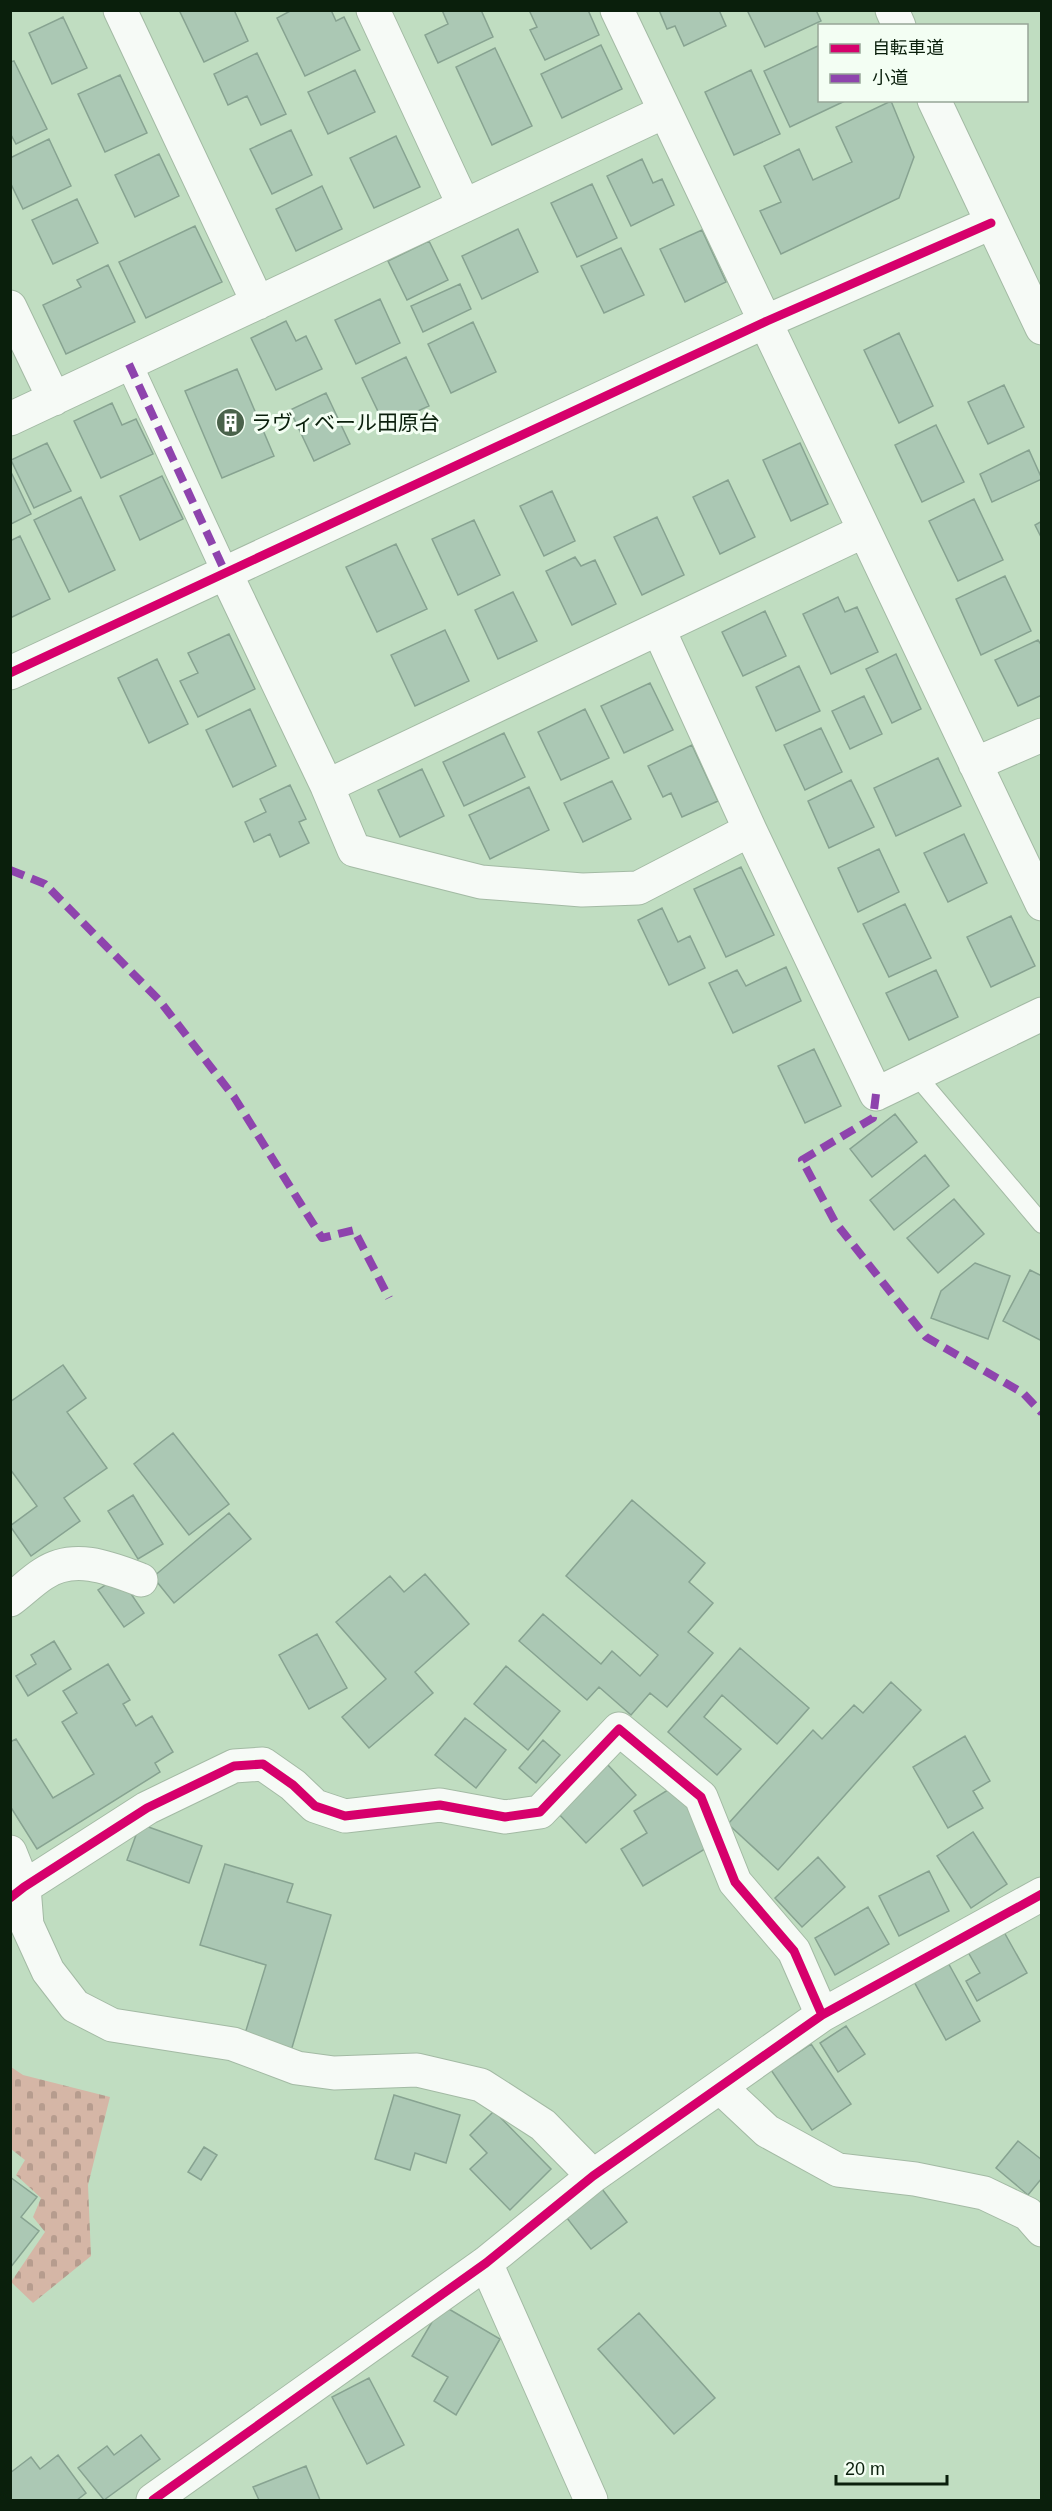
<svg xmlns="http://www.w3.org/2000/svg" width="1052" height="2511" font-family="Helvetica,'Noto Sans JP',sans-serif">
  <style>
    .cemetery { fill: url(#cemetery-stones) }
    .building { fill: #abc8b4; stroke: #87a391; stroke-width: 1.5 }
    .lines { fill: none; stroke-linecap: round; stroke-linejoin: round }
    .service-casing { stroke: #a3baa4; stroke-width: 20 }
    .pedestrian-casing { stroke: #a3baa4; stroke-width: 28 }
    .minor-casing { stroke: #a3baa4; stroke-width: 35 }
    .tertiary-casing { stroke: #a3baa4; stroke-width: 35 }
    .service { stroke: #f6faf6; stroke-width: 18 }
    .pedestrian { stroke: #f6faf6; stroke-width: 26 }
    .minor { stroke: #f6faf6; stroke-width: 33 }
    .tertiary { stroke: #f6faf6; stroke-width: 33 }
    .quiet { stroke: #8e44ad; stroke-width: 8; stroke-dasharray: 15 8; stroke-linecap: butt }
    .cycleway-casing { stroke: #f3fef3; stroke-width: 13 }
    .cycleway { stroke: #d6006c; stroke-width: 9 }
    .labels { text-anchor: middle; stroke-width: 6; stroke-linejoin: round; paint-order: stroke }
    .poi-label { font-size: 21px; fill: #0a1f0c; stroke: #f3fef3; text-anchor: start }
  </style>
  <defs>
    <pattern id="cemetery-stones" width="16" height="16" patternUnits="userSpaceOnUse" patternTransform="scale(1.5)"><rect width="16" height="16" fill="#d5b6a6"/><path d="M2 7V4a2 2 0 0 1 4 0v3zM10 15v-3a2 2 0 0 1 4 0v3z" fill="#b69c8e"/></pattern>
  </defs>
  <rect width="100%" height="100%" fill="#c0ddc1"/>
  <path class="cemetery" d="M11,2067L23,2075L110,2097L88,2185L91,2256L33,2303L11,2282L45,2232L33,2217L41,2198L16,2175L25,2160L11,2149Z"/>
  <path class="building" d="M183,10H234L248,41L204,62L180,12Z
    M292,10H331L336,21L344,17L360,50L305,76L277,18Z
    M442,10H481L493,37L438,63L425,35L448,24Z
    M529,10H588L599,35L545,60L530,30L537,27Z
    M659,10H719L726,26L684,46L675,26L667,29Z
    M751,10H816L821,21L765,47L748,12Z
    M63,17L87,68L52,84L29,33Z
    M601,45L622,89L562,118L541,74Z
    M820,45V100H847L790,127L764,71Z
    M495,48L532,126L492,145L456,67Z
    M257,53L286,114L261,125L247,96L228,105L214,74Z
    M14,61L47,129L16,144L10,133V62Z
    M355,70L375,112L328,134L308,92Z
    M751,70L780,134L734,155L705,92Z
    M120,75L147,133L105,152L78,94Z
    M891,101L914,157L899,198L781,254L760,211L781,202L764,166L799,149L813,180L852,162L836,127Z
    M291,130L312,175L272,194L250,149Z
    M396,136L420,187L374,208L350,158Z
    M49,139L71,186L23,209L10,182V158Z
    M159,154L179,196L135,217L115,175Z
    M642,159L653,183L662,179L674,205L631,226L607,176Z
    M592,184L617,238L577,257L551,203Z
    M322,186L342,229L296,251L276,209Z
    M77,199L98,243L53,264L32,220Z
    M195,226L222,282L146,318L119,262Z
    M518,229L538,272L482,299L462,256Z
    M702,230L726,282L685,302L660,249Z
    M429,241L448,280L407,300L388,261Z
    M621,248L644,295L604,313L581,266Z
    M108,265L135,322L66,354L43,305L81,287L77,280Z
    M460,284L471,309L423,332L411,306Z
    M380,299L400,343L356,364L335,320Z
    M286,321L296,341L306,336L322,369L276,390L251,338Z
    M473,322L496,372L451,393L428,344Z
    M899,333L933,406L899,423L864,350Z
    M406,357L429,406L385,426L362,378Z
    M237,369L274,456L222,478L185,391Z
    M1004,385L1024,427L988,444L968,402Z
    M326,393L350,444L314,461L290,410Z
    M112,403L122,425L136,419L153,454L101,478L74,421Z
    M936,425L964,482L922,502L895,445Z
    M47,443L71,491L34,508L11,460Z
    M800,443L828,504L791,521L763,460Z
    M1029,450L1042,479L992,502L980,474Z
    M10,470L31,514L11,524L10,522Z
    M162,476L183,519L140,540L120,496Z
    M728,480L755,537L720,554L693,497Z
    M552,491L575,541L544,556L520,506Z
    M81,497L115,570L69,592L34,520Z
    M974,499L1003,560L958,581L929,521Z
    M657,517L684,575L642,595L614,537Z
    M474,520L500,575L458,595L432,539Z
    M1042,521V539L1035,525Z
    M20,536L50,599L10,618V541Z
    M396,544L427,609L377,632L346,567Z
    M575,557L581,566L595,560L616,604L572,625L546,571Z
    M1005,576L1031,631L981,655L956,599Z
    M513,592L537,641L498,659L475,610Z
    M838,597L845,612L857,607L878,652L831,674L803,614Z
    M765,611L786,656L743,676L722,632Z
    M445,630L469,681L415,706L391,655Z
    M229,634L255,689L198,717L180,681L198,673L188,653Z
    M1038,640L1042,646V695L1018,706L995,660Z
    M896,654L921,709L892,723L866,669Z
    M157,659L188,724L149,743L118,678Z
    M799,666L820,711L776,731L756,687Z
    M650,683L673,730L624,753L601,706Z
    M864,696L882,734L850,749L832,711Z
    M250,709L276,766L233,787L206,730Z
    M585,709L609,758L561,780L538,732Z
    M821,728L842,772L805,790L784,745Z
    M504,733L525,777L464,806L443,762Z
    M692,745L718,801L682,817L671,793L663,797L648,766Z
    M938,758L961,806L896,836L874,788Z
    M422,769L444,816L400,837L378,790Z
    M851,780L874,827L829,848L808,801Z
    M612,781L631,819L583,842L564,803Z
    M290,785L306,819L299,822L309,843L280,857L270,834L254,842L245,822L266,812L260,799Z
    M529,787L549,830L490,859L469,815Z
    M964,834L987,883L948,902L924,853Z
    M879,849L899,892L858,912L838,868Z
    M741,867L774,935L726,957L694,889Z
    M905,904L931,958L889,977L863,924Z
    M662,908L678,942L690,936L705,968L669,985L638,920Z
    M1011,916L1035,966L991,987L967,937Z
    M786,967L801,1001L733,1033L709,983L737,970L746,986Z
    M936,970L958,1017L909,1040L886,993Z
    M814,1049L841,1106L805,1123L778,1066Z
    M895,1114L917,1142L872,1177L850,1149Z
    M925,1155L949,1186L894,1230L870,1200Z
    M954,1199L984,1234L938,1273L907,1238Z
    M975,1263L1010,1276L988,1339L931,1318L941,1291Z
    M1030,1270L1042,1276V1341L1003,1321Z
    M63,1365L86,1398L67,1412L107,1468L64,1498L80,1521L31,1556L10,1526L37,1506L10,1469V1402Z
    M173,1433L229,1504L189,1535L134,1464Z
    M133,1495L163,1544L138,1559L108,1511Z
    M632,1500L705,1563L689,1582L713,1603L688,1632L713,1653L667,1707L650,1693L631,1715L599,1687L587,1700L519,1641L543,1614L601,1664L612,1651L640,1676L658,1655L566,1576Z
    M229,1513L251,1539L174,1603L153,1577Z
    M425,1574L469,1624L415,1672L433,1693L369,1748L342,1717L386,1679L336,1622L390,1576L404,1592Z
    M119,1576L144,1613L124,1627L98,1590Z
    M317,1634L347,1688L309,1709L279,1655Z
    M54,1641L71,1669L28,1696L16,1676L36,1664L31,1655Z
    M740,1648L809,1708L777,1744L722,1695L704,1717L741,1749L717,1775L668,1732Z
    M108,1664L130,1700L123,1704L136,1726L152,1716L173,1752L155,1763L160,1772L37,1849L10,1806V1742L16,1739L53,1798L94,1774L62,1722L77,1713L63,1691Z
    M506,1666L560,1711L528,1750L474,1704Z
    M891,1682L921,1710L778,1870L728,1824L813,1730L822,1739L854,1705L863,1713Z
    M465,1718L506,1750L476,1788L435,1755Z
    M965,1736L990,1781L973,1791L983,1808L948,1828L913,1767Z
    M543,1740L560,1755L536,1783L519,1768Z
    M607,1764L636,1795L586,1843L557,1812Z
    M679,1783L715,1843L643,1886L621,1849L647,1833L634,1811Z
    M140,1824L202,1846L189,1883L127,1860Z
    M973,1832L1007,1884L971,1908L937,1856Z
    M818,1857L845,1887L802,1927L775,1898Z
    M225,1864L293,1884L287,1902L331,1915L291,2051L244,2037L266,1965L200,1945Z
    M929,1871L949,1911L899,1936L879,1896Z
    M868,1907L889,1944L835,1975L815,1938Z
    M1004,1932L1027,1973L977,2001L966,1981L980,1973L968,1952Z
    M946,1959L980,2021L946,2040L912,1978Z
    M846,2026L865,2054L838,2072L820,2043Z
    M811,2044L851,2104L812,2130L771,2070Z
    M394,2095L460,2115L446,2163L415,2153L410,2170L375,2159Z
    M494,2111L551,2169L510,2210L470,2169L487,2153L470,2135Z
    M1018,2141L1042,2160V2178L1028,2195L996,2168Z
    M204,2147L217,2155L201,2180L188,2172Z
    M10,2177L37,2197L21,2217L39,2231L10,2268Z
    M599,2185L627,2222L591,2249L563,2213Z
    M442,2305L500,2339L456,2415L434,2401L448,2377L412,2356Z
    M639,2313L715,2398L674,2434L598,2349Z
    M369,2378L404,2445L367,2464L332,2397Z
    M141,2435L160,2459L104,2500L78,2468L107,2446L114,2455Z
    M58,2455L86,2493L77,2500H10V2473L31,2457L40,2469Z
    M306,2466L320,2500H259L253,2487Z"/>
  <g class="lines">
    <defs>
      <path id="service" d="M916,1075L1042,1224"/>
      <path id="pedestrian" d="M129,364L226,574"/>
      <path id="minor" d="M120,10L258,303
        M373,10L464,206
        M617,10L1042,904
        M10,307L54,399
        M10,419L664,112
        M226,574L327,786L354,850L481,882L582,890L638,888L750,830
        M659,630L750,830L876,1094L1042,1014
        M10,673L767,321L991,223
        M975,764L1042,735
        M327,786L864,531
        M10,1600C21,1592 32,1581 43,1574C74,1553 110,1568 141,1580
        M10,1852L24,1887L27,1925L48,1971L75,2006L112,2025L233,2044L297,2068L334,2073L417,2070L481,2085L543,2125L593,2176
        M10,1898L24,1887L147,1808L234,1766L263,1764L293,1785L315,1806L345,1816L440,1805L505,1817L540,1812L619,1729L701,1797L735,1882L794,1951L822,2015
        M720,2087L767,2131L838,2170L915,2179L984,2193L1028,2214L1042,2230
        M486,2263L591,2500
        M153,2500L486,2263L593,2176L822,2015L1042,1894"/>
      <path id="tertiary" d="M892,10L899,26
        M934,100L1042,328"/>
    </defs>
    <use href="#service" class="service-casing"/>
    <use href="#pedestrian" class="pedestrian-casing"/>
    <use href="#minor" class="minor-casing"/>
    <use href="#tertiary" class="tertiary-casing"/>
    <use href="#service" class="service"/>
    <use href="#pedestrian" class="pedestrian"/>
    <use href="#minor" class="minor"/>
    <use href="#tertiary" class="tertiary"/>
    <path class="quiet" d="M129,364L226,574
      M10,870L45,884L159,1000L234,1097L322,1238L354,1230L389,1298
      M876,1094L873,1118L802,1160L835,1222L926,1337L1023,1393L1042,1413"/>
    <defs>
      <path id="cycleway" d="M10,673L767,321L991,223
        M10,1898L24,1887L147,1808L234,1766L263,1764L293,1785L315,1806L345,1816L440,1805L505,1817L540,1812L619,1729L701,1797L735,1882L794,1951L822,2015
        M153,2500L486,2263L593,2176L822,2015L1042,1894"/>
    </defs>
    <use href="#cycleway" class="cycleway-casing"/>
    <use href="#cycleway" class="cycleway"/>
  </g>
  <defs>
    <symbol id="building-disc" viewBox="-11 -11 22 22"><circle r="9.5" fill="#4a624b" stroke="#f3fef3"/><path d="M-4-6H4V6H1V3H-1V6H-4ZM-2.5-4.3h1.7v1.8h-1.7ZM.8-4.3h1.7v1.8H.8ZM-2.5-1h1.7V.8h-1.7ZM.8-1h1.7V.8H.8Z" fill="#fff"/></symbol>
  </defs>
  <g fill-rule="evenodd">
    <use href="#building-disc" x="214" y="406" width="33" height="33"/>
  </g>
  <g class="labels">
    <g class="poi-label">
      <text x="251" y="430">ラヴィベール田原台</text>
    </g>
  </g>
  <rect width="1052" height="2511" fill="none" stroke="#0a1f0c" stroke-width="24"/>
  <rect x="818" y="24" width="210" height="78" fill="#f3fef3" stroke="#96a597" stroke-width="1.5"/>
  <rect x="830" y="44" width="30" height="9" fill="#d6006c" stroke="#96a597" stroke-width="1.5"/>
  <text x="872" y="54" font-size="18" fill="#0a1f0c">自転車道</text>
  <rect x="830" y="74" width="30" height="9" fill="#8e44ad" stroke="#96a597" stroke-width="1.5"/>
  <text x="872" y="84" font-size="18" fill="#0a1f0c">小道</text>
  <path d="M836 2475v9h111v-9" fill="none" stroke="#0a1f0c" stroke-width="3"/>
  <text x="845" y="2475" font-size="18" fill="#0a1f0c" stroke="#f3fef3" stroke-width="4.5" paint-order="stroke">20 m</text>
</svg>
